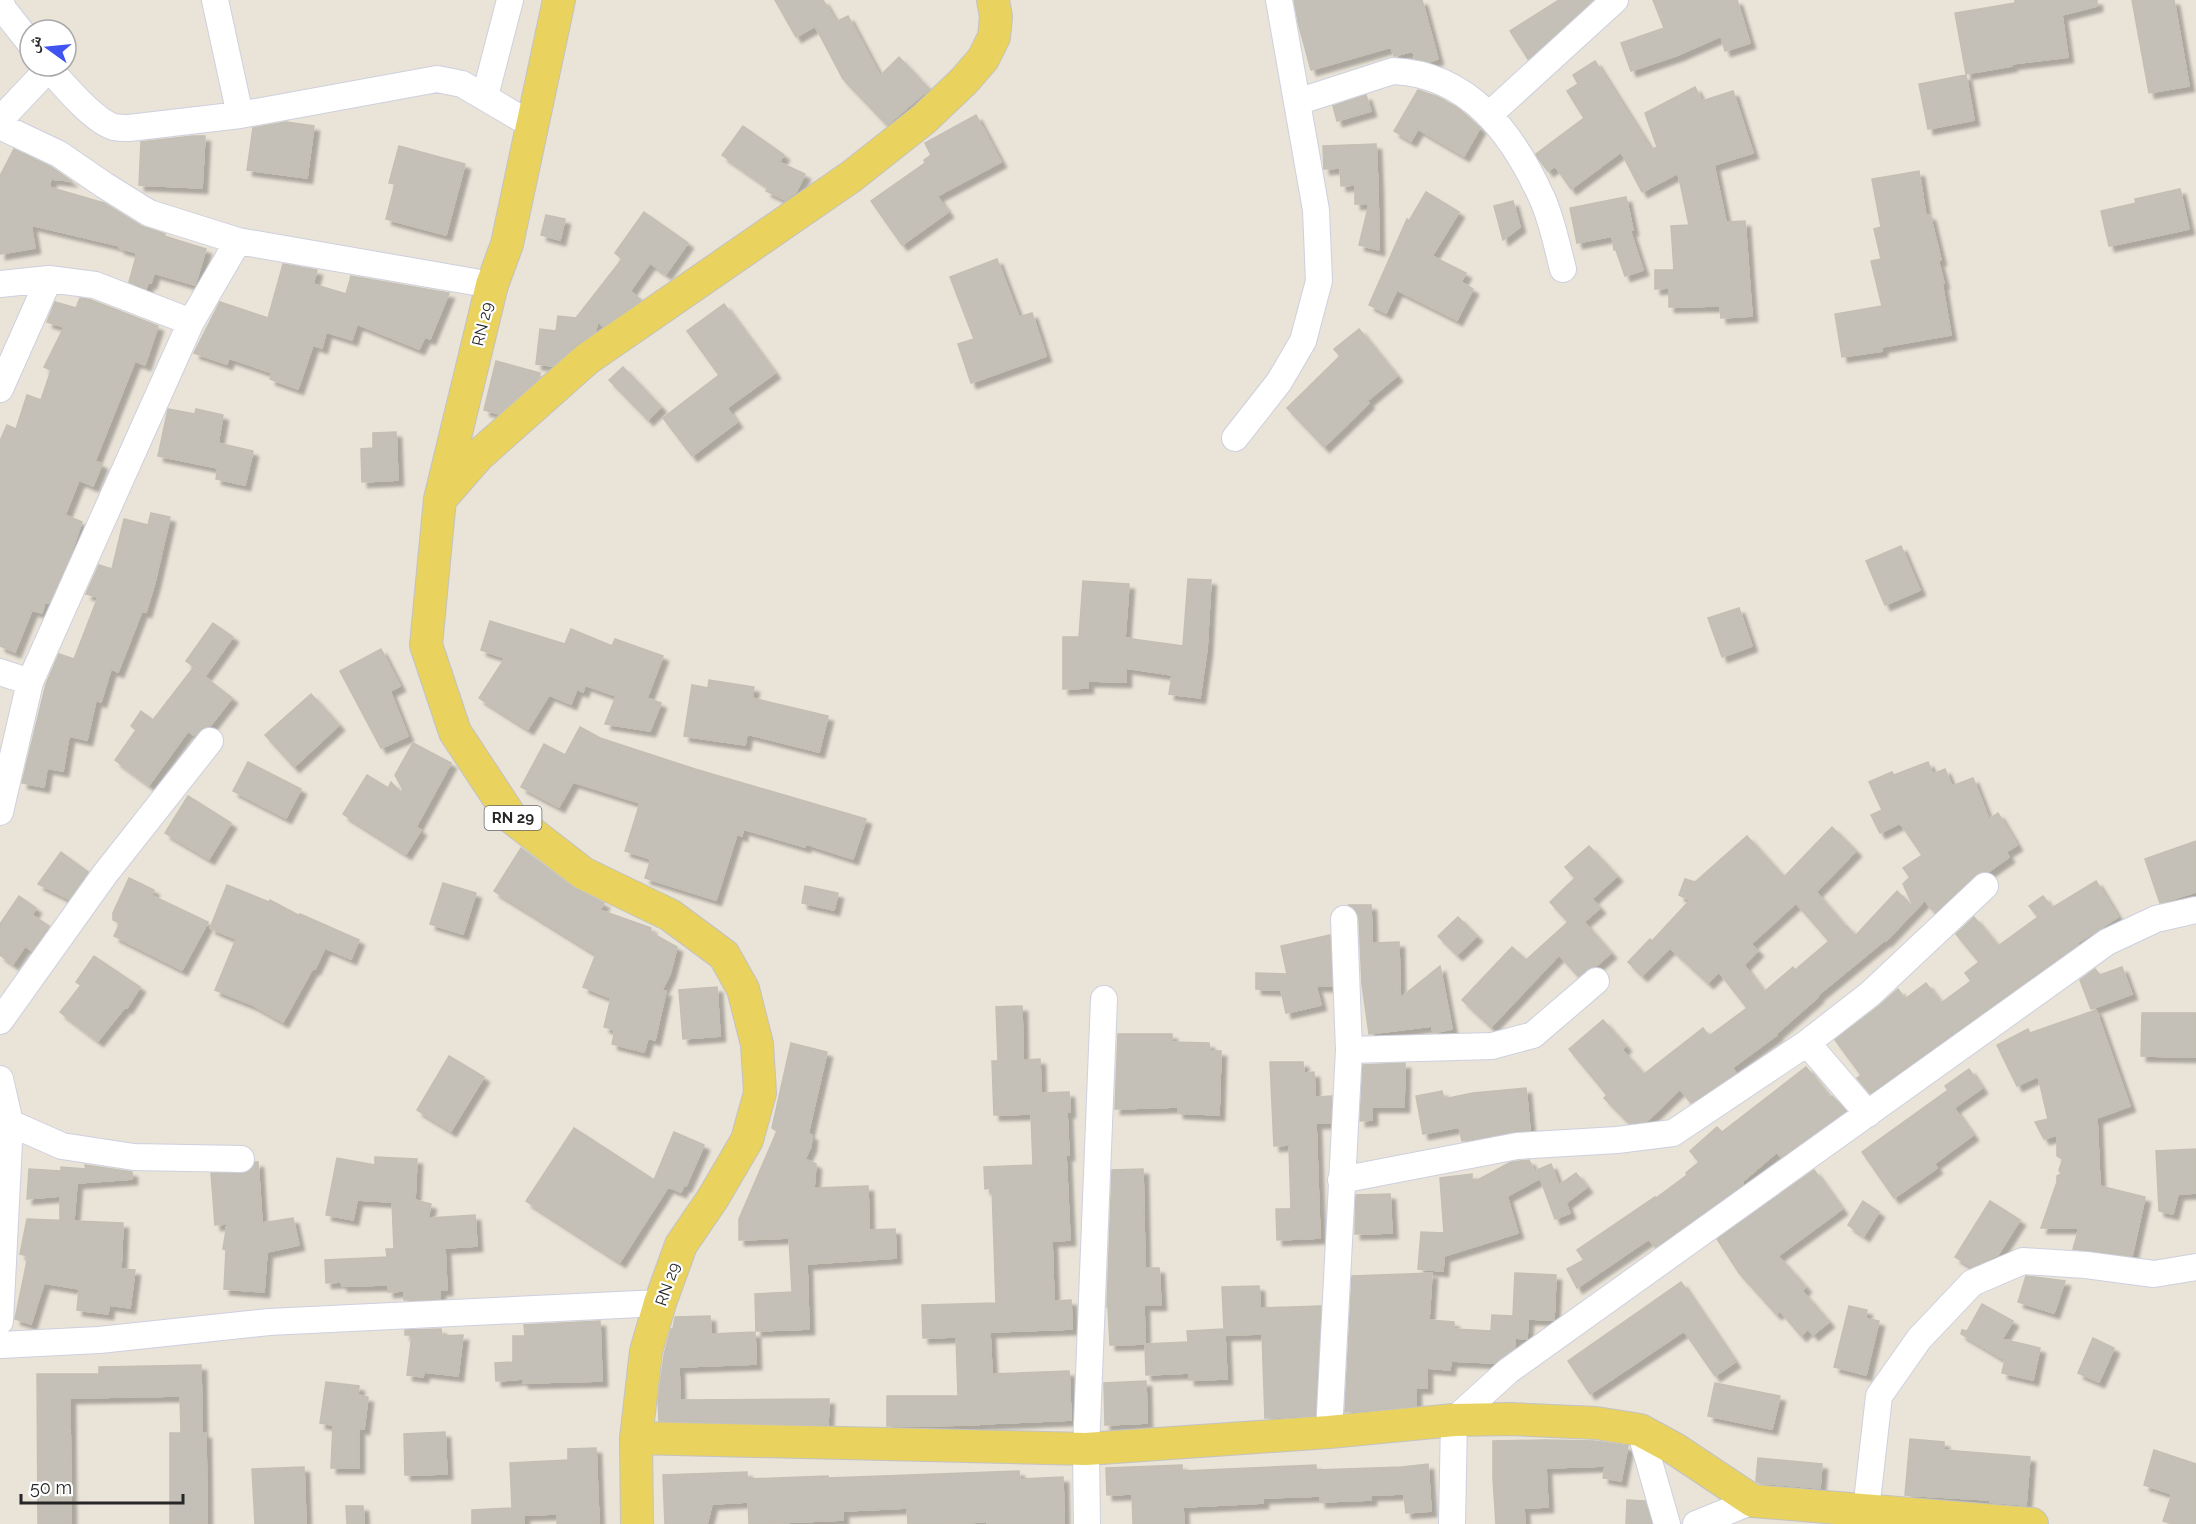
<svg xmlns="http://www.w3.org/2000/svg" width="2196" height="1524" font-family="Raleway,'Noto Naskh Arabic',sans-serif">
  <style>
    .building { fill: #c4c0b8; stroke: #c4bfb3; stroke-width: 1.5; fill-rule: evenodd; filter: url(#shadow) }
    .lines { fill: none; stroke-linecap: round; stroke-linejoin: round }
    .minor-casing { stroke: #ced0df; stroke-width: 28 }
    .major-casing { stroke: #c3c3c3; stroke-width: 34 }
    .minor { stroke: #fff; stroke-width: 26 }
    .major { stroke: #e9d25d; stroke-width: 32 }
    .labels { text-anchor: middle; stroke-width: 4.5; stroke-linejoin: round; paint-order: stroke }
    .shield { fill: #fff; stroke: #686868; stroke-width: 1.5 }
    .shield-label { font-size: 15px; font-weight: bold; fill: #272727 }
    .street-label { font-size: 16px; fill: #272727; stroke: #fff }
  </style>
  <defs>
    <filter id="shadow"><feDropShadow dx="5.5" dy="5.5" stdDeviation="1.5" flood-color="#0004"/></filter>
  </defs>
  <rect width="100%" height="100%" fill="#e9e3d8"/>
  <path class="building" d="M775,0H823L836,22L848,16L880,76L899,57L929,89L887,125L843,79L815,26L796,37Z
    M1294,0H1422L1438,59L1429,62L1415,59L1413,51L1394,56L1391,47L1311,70L1299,26Z
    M1559,0H1593L1528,59L1510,31Z
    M1653,0H1737L1750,43L1725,51L1721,36L1678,55L1631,71L1621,43L1664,28Z
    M2015,0H2097V6L2062,15L2068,57L2011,64L2012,66L1966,74L1955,13L2015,3Z
    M2132,0H2174L2189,86L2149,93Z
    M1595,61L1651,150L1657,147L1645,113L1695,87L1702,101L1733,91L1753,153L1714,165L1726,222L1745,221L1752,316L1721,318L1720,306L1669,307V288L1655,289V270H1674L1671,226L1689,225L1678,173L1642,192L1621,152L1571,189L1555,166L1548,171L1538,158L1536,154L1584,118L1567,91L1578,84L1573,75Z
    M1966,75L1974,120L1928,129L1919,84Z
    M1418,90L1438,97L1458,108L1480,128L1464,156L1418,129L1411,141L1394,131Z
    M1366,95L1371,111L1337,121L1333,106Z
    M976,115L1001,162L937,196L948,212L902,245L871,201L925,163L924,160L931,155L925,143Z
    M286,122L314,126L307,178L247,170L253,128Z
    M743,126L784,155L779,162L805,174L796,192L785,200L766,191L768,187L722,155Z
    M193,136H205L202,188L139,185L141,142Z
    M1376,144L1378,189L1379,250L1359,245L1369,204H1355V185L1341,186L1340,168L1324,169L1323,146Z
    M399,146L465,164L446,235L386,219L395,184L389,183Z
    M14,149L51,167L71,181L51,179L49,187L104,203L141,226L165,234L164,236L206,249L195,285L154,273L151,283H148L146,289L129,282L137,253L119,248L120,246L31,225L35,248L0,254V176Z
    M1919,171L1926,216L1930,215L1941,260H1938L1944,283H1942L1951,335L1882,347V351L1842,357L1835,314L1882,306L1871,261L1881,259L1874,229L1881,227L1872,179Z
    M2180,189L2189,229L2109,246L2101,211L2136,203L2135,199Z
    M1426,192L1459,212L1432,256L1466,273L1461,282L1473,289L1457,320L1397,290L1386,313L1369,305L1407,219L1409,221Z
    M1626,197L1633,230H1630L1643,270L1625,276L1616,250H1614L1612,236L1577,243L1570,208Z
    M1513,201L1520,227L1503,240L1494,206Z
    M644,212L688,243L666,274L650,263L630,291L641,300L603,326L597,321L596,331L575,345L553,366L536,364L540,329L556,331L558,316L576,318L622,259L615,253Z
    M546,215L565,219L560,240L541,235Z
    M997,259L1019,317L1032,313L1046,356L971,383L958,344L974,339L950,277Z
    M283,264L317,270L313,284L346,294L351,276L449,293L430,339L425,337L419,349L357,324L352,340L326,332L322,348L313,345L298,389L270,379L272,373L229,358L227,364L194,353L220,302L268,318Z
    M80,298L91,300L158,326L145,365L135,361L95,461L102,464L93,486L79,480L65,515L82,522L70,556L49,603L45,602L42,613L32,610L15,652L0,646V441L7,425L16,429L27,395L41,400L51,370L44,367L64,327L47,322L55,302L76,308Z
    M724,304L775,373L727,408L737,422L692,456L663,418L719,375L687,331Z
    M1359,329L1397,376L1367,401L1369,403L1324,447L1287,408L1340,356L1334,349Z
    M496,361L540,373L539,378L499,414L484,410Z
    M623,367L661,407L648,420L609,380Z
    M168,409L195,414L196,409L223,415L218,443L253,451L245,485L216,479L218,468L158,456Z
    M396,432L398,480L362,482L361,449L373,448V433Z
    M151,513L170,517L155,582L146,612L142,611L118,672L111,669L101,702L96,700L87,740L69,736L63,771L47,768L44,787L22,783L46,684L59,654L74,659L98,597L86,594L99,565L112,569L124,519L148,525Z
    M1901,546L1920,590L1885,605L1866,561Z
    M1188,579L1211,580L1207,649L1200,698L1169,694L1172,675L1126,668V682L1088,681V688L1063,689V637H1079L1083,581L1129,584L1125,638L1183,646Z
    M1739,608L1752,646L1722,657L1708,618Z
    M490,621L565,644L571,629L612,646L615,639L663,656L647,698L661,703L650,731L605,724L616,696L585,685L583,692L577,689L571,704L549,695L528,729L479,698L505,658L481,650Z
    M213,623L233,637L206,675L186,661Z
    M381,649L400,686L390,691L408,736L381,748L340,671Z
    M193,668L232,698L210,726L204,727L195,736L188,731L149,785L115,760L136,730L131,726L141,711L153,720Z
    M709,680L754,687L752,698L828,716L819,752L747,734L745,745L684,736L692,685L708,688Z
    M311,694L339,725L294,767L265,735Z
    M580,727L600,738L695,769L866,819L853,859L806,844L805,847L743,829L742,836L737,834L716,900L645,878L651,859L625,851L640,803L573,782L559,807L521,787L544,744L565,755Z
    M413,743L451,763L416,827L421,830L406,854L343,814L367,775L388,788L391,782L400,792L403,790L395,775Z
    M248,762L301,789L286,818L233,791Z
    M1928,762L1933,774L1945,769L1952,786L1973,778L1989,819L1998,813L2017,845L2006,852L2009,857L1988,872H1981L1975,875L1936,911L1934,909L1932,910L1925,900L1886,941L1885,940L1817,996L1818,997L1776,1034L1777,1035L1732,1068L1736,1073L1691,1103L1680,1089L1647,1121L1629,1123L1604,1098L1607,1095L1569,1049L1603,1020L1626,1046L1622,1050L1644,1074L1703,1028L1709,1036L1747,1008L1719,972L1708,983L1670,948L1642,976L1628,962L1650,939L1652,941L1690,900L1679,895L1685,879L1695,882L1747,836L1784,877L1832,827L1856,851L1816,892L1846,927L1847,926L1855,936L1897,891L1914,908L1903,884L1910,877L1903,868L1922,855L1900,823L1880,833L1871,815L1882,810L1869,782L1892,772L1894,775ZM1796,903L1829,941L1795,970L1793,967L1764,992L1744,965L1758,951L1751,944Z
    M188,796L231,823L209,859L165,833Z
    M2196,841V892L2160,903L2145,859Z
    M1589,846L1617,876L1592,899L1600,908L1584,922L1611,953L1596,966L1587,969L1578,976L1559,955L1491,1027L1462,1000L1512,947L1526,960L1568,922L1550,902L1575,878L1565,867Z
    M521,848L572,887L604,903L600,910L651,928L650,932L677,947L670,974L661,992L666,991L655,1040L648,1038L644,1052L612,1044L615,1030L604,1027L611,998L583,987L596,954L494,891Z
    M61,852L88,872L69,899L38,884Z
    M129,878L154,890L151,895L208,922L182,970L114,936L120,923L113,920V913Z
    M2096,881L2118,917L2077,943L2078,944L1870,1093L1857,1078L1861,1075L1835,1040L1879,1006L1898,989L1905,999L1926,983L1941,1003L1971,981L1965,973L1979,962L1956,934L1974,917L1998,946L2038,917L2029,906L2043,896L2052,908Z
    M443,883L476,893L463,934L430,924Z
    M227,885L269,902L270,900L300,916V914L359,940L351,959L325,948L315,969L313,968L283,1022L253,1005L215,990L236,939L210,928Z
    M805,886L838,893L834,910L802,903Z
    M19,896L36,908L32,915L49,926L32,951L25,946L13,964L0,955V924Z
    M1349,905H1371L1372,943L1399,942L1400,998L1440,966L1452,1029L1433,1033L1432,1026L1369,1034L1362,984L1359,918L1356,911Z
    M1458,917L1477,936L1457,955L1438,936Z
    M1330,935L1332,986H1316L1321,1005L1286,1013L1281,990L1256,989V973L1287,974L1281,946Z
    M94,956L140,987L127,1008L125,1007L98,1041L60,1012L81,985L76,982Z
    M2122,967L2132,994L2091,1009L2080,980L2095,969L2100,975Z
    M717,987L720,1036L683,1039L679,990Z
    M1022,1006L1023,1060L1040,1059L1041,1093L1069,1092L1070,1112H1067L1069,1155H1066L1070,1240L1052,1241L1054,1301L1071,1300L1072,1329L990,1332L992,1374L1069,1371L1071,1420L979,1424V1425L887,1426V1396H958L956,1337L923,1338L922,1305L996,1303L992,1188L985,1189L984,1167L1033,1165L1031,1114L994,1115L992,1061H998L996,1007Z
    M2096,1010L2130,1106L2097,1118L2100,1186L2145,1197L2132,1256L2073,1249L2079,1228H2041L2057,1182V1176L2061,1174L2059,1170L2063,1159L2057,1156V1135L2044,1139L2035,1122L2048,1119L2038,1076L2017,1086L1997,1045L2028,1029L2030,1033Z
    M2142,1013H2196V1057L2141,1056Z
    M1118,1034H1172V1042L1209,1043L1210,1051H1221L1219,1115L1178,1113V1107L1115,1109Z
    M791,1043L827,1052L808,1134L812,1135L811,1146L805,1159L816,1164L814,1188L868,1186L869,1230L895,1229L896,1258L807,1264L809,1329L756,1331L755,1294L792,1292L789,1238L739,1240V1219L777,1131L772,1128Z
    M449,1056L484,1077L451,1131L417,1110Z
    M1270,1062H1303L1304,1073L1314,1072L1315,1097L1332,1096L1330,1123H1316L1320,1238L1277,1240L1276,1209H1291L1289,1145L1274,1146Z
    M1405,1063L1404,1107H1372V1120L1360,1121L1363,1065Z
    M1806,1067L1830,1098L1832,1096L1846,1111L1781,1157L1777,1152L1742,1182L1743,1184L1655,1247L1649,1239L1577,1288L1567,1269L1584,1260L1577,1250L1655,1197L1656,1198L1687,1175L1686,1173L1699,1162L1690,1151L1717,1127L1722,1132Z
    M1969,1069L1982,1088L1954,1108L1973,1135L1934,1164L1937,1168L1894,1198L1862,1152L1948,1090L1945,1086Z
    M1526,1088L1530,1130L1462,1141L1459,1127L1423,1134L1416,1096L1442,1091L1444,1099L1473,1093Z
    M574,1128L654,1180L674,1132L704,1145L686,1186L684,1185L681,1192L668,1187L620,1262L526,1201Z
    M2196,1149V1193L2178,1194L2173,1214L2159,1211L2156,1151Z
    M375,1157L417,1159L415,1200L431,1204L428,1218L475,1215L477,1246L445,1248L447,1290H440V1299L404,1300V1291L388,1292V1285L342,1286L341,1282L326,1283L325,1260L387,1257L386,1249H394L392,1202L357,1200L353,1220L326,1215L337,1158L375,1165Z
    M1529,1160L1539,1179L1507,1196L1518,1233L1444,1256L1443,1271L1418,1269L1421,1232L1444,1233L1440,1178L1472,1174V1183L1511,1162Z
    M255,1162H258L262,1223L293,1218L299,1245L267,1252L264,1292L224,1289L226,1250L223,1249L227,1224L215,1225L211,1173L248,1172Z
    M1551,1164L1559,1185L1576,1173L1587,1187L1566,1203L1570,1213L1555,1219L1537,1170Z
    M85,1165L132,1172V1179L77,1183L74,1219H60V1196L27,1199L29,1169L61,1171V1167L86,1169Z
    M1143,1169L1145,1268H1159L1161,1305H1144L1145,1344L1110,1345L1108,1307H1107L1112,1170Z
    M1814,1170L1842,1209L1778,1256L1806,1287L1802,1291L1829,1322L1813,1335L1808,1329L1801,1336L1780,1311L1776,1314L1739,1273L1717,1239Z
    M1390,1194L1392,1233L1355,1234L1356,1195Z
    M1863,1201L1879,1212L1864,1236L1848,1225Z
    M1990,1201L2020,1220L1998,1255L1972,1267L1955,1257Z
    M27,1219L123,1223L121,1269L135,1270L130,1308L109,1305L108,1314L77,1310L79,1289L44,1283L31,1324L15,1319L28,1256L20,1254Z
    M1432,1273L1429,1320L1454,1322V1329L1491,1331L1492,1315L1513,1316L1515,1273L1556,1275L1554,1320L1528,1319L1527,1339L1515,1338V1348L1495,1363L1451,1361L1450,1370L1427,1368V1388H1416V1406L1345,1412L1352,1276Z
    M2026,1276L2065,1281L2054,1313L2018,1302Z
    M1681,1282L1735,1362L1715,1376L1684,1331L1590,1394L1568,1361Z
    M1259,1286L1260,1308L1321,1306L1315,1415L1265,1418L1262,1334L1225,1335L1227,1379L1189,1380V1373L1146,1375L1145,1344L1188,1342L1187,1331L1224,1329L1222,1287Z
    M1982,1304L2013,1321L2002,1339L2040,1348L2033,1380L2002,1373L2005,1360L1961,1334L1962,1330L1967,1331Z
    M1849,1306L1867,1310L1865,1318L1879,1321L1866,1375L1834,1367Z
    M710,1316L711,1334L755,1332L756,1364L679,1367L680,1400L829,1399L828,1425L659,1421L658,1401L664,1355L671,1329H673L675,1317Z
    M600,1321L602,1381L523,1383V1379L496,1381L495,1363L513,1362V1336H525L524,1325Z
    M441,1329L442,1336L463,1335L458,1376L424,1372L423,1377L407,1375L412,1335H405V1330Z
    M2093,1338L2114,1348L2099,1382L2078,1373Z
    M201,1365L202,1433H206L207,1524H170V1433H181L180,1396L70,1398L71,1524H38L37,1374H99V1367Z
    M1146,1381L1147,1423L1105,1425L1104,1383Z
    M326,1382L359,1386L358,1395L368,1397L364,1429L359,1428V1468H331L333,1425L320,1423Z
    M1715,1383L1780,1396L1772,1429L1708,1416Z
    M445,1432L447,1474L405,1475L404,1434Z
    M1910,1439L1944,1442V1450L2030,1457L2026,1505L1990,1502V1500L1905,1495Z
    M1545,1440L1594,1441L1628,1446L1621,1481L1603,1478L1605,1466L1546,1468L1548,1507L1524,1508L1525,1524H1496L1493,1479V1441Z
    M596,1448L599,1524H557V1514L524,1515V1524H472V1510L512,1508L510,1463L568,1460V1449Z
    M2154,1450L2196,1464V1524H2173L2163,1521L2172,1494L2144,1485Z
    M1758,1458L1822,1464L1820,1488L1759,1483L1756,1481Z
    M1428,1464L1431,1511L1406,1513L1404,1494L1371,1495V1500L1320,1502V1496L1263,1498V1503L1183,1507L1184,1524H1133L1132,1494L1107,1495L1106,1468L1182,1465V1471L1316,1465V1470L1402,1467Z
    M304,1467L306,1524H255L252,1469Z
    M1019,1471L1020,1479L1063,1477L1064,1524H987V1522L908,1524L907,1508L843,1511V1520L749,1524L748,1502L712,1504L707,1524H665L663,1475L747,1472V1479L828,1476V1478Z
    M1627,1500L1645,1501L1651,1524H1626Z
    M346,1506H363L364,1524H347Z"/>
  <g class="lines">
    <defs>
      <path id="minor" d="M215,0L240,115
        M0,1L4,10L30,43
        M47,66C62,83 93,121 114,127C119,128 124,128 129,128L240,115L437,79L462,84L532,125
        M485,96L510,0
        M1297,102L1393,71C1469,74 1513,134 1542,198C1552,220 1557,246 1563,269
        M1490,114L1615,0
        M0,120L49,68
        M0,126L59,154L104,185L149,213L238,241
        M0,284L49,279L95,285L191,322
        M0,389L49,279
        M1235,438L1279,382L1303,341L1319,281L1316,210L1279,0
        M0,672L30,682
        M0,812L30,682L191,322L238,241L492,285
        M0,1021L105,874L210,741
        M1807,1043L1868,1114
        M1349,1050L1492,1046L1533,1035L1596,981
        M0,1079L10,1123L0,1321
        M10,1123L62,1146L134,1157L241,1159
        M1341,1180L1517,1146L1617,1140L1673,1133L1807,1043L1870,994L1985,886
        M0,1345L99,1340L269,1322L660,1303
        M1640,1430L1667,1524
        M1329,1432L1349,1050L1344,919
        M1866,1510L1879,1396L1919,1339L1972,1283L2023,1261L2086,1265L2154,1274L2196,1267
        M1087,1524L1086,1449L1104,999
        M1452,1524L1454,1420L1508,1371L2107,942L2156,919L2196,910
        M1696,1524L1753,1501"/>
      <path id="major" d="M559,0L507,244L492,285L440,499L426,645L455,732L511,817L583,873L670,915L724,955L743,989L757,1044L760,1093L747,1140L713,1198L681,1245L660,1303L646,1351L636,1438L637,1524
        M444,495L478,456L587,359L852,176L924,119L964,81L983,59L994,37L996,17L993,0
        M636,1438L1086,1449L1329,1432L1454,1420L1510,1419L1596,1423L1640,1430L1675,1449L1753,1501L2032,1524"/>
    </defs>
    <use href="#minor" class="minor-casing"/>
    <use href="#major" class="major-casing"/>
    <use href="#minor" class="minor"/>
    <use href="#major" class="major"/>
  </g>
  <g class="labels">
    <rect class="shield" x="484.5" y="806" width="57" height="24" rx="4.5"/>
    <g class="shield-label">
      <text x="513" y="823">RN 29</text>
    </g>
    <g class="street-label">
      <text transform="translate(482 324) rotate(-77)" y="6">RN 29</text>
      <text transform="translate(667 1284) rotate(-71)" y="6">RN 29</text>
    </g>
  </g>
  <g transform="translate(48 48) rotate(285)"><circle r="28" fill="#ffffff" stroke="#a9a9a9" stroke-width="1.5"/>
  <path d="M0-4.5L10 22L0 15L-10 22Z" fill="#3e53f0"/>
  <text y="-9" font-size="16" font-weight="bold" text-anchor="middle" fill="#272727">ش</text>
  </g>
  <path d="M21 1494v9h162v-9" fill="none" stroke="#272727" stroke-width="3"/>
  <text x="30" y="1494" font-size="18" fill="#272727" stroke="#ffffff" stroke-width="4.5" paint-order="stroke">50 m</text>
</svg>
